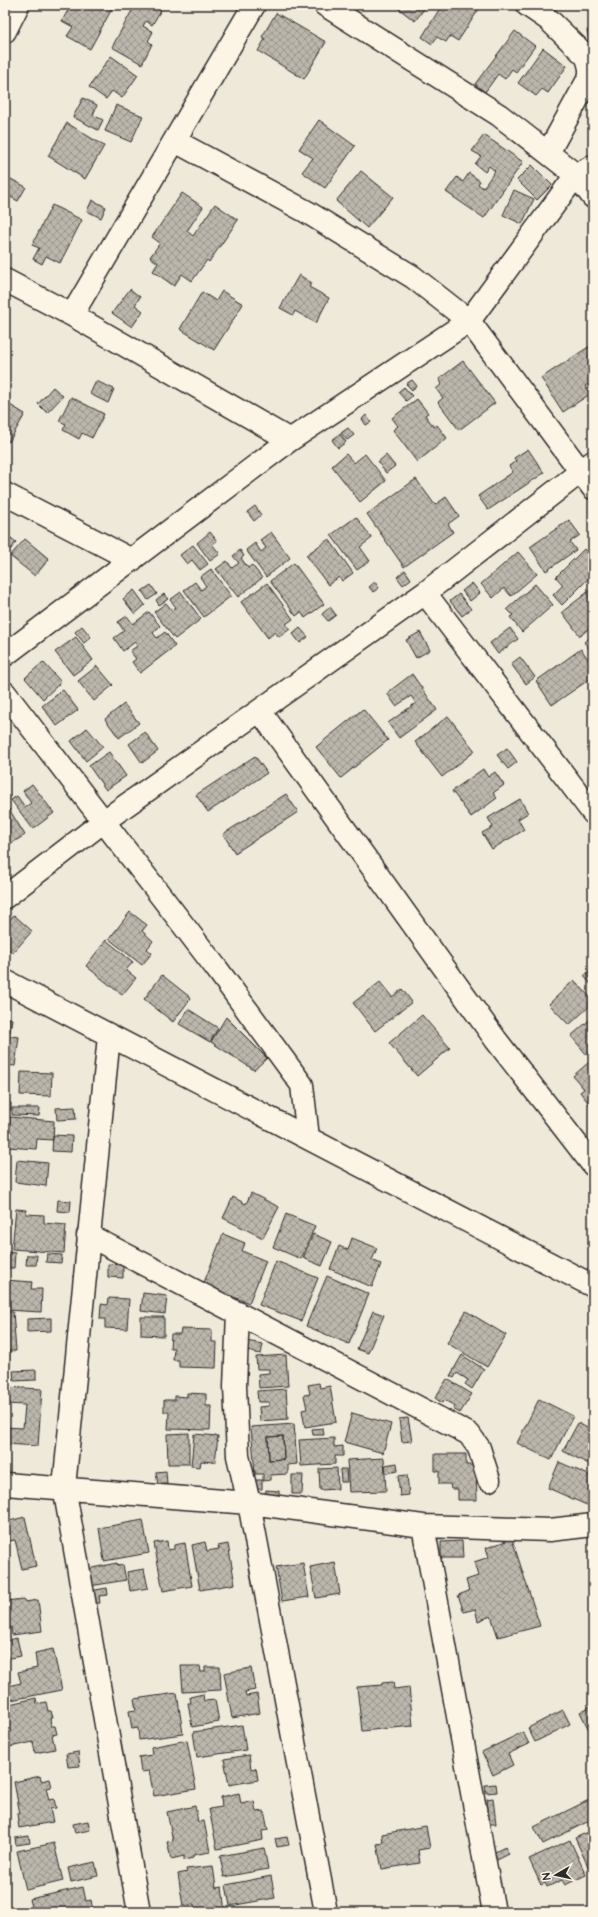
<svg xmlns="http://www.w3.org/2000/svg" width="598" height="1917" font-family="'Architects Daughter',sans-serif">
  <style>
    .building { fill: url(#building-cross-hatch); stroke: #2b2b2b; fill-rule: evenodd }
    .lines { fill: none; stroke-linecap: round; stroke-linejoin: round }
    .minor-casing { stroke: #2b2b2b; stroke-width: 25 }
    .minor { stroke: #fcf5e5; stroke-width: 22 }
  </style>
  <defs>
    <pattern id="building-cross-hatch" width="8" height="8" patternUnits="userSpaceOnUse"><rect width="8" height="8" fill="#bcb7ac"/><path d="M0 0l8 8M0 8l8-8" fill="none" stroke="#99958c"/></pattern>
  </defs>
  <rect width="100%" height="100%" fill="#efe9da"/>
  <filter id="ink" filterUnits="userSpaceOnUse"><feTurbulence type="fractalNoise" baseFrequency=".025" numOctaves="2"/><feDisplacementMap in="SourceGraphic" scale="8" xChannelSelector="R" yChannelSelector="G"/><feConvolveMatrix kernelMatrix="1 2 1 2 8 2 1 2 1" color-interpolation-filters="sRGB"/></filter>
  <g filter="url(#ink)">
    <path class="building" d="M71,5H114L90,49L67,36L73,27L62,21Z
      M135,5H152L161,10L152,25L146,21L143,26L153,32L148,41L152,44L142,64L112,47Z
      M394,5H427L415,21Z
      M442,5H456L461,8L463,5H473L479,9L458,41L450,36L446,42L437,37L432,44L422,37Z
      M276,13L326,42L304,79L258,51L265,39L262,37Z
      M593,29V47H590L587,30Z
      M515,31L535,46L516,72L512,69L505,79L498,74L485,92L475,84Z
      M543,48L567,66L548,93L542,89L536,96L518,83Z
      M111,56L138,75L122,98L112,91L106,99L89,87Z
      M83,98L97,105L93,115L103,120L98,130L73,117Z
      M116,105L143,116L131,142L105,131Z
      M319,120L355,146L325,188L302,172L313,158L299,149Z
      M67,123L104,146L85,179L48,156Z
      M484,135L523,162L484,218L446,192L457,177L463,182L469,173L480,181L478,184L483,188L495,171L489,166L485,172L475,164L481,156L472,151Z
      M532,165L552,185L537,200L517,180Z
      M361,171L393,197L367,228L336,201Z
      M9,178L26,187L18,201L5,194V186Z
      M514,190L534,199L522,224L503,215Z
      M182,193L203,207L187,231L193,236L215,204L238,220L209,262L207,260L192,281L182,274L174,286L153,271L158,263L150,257L160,243L152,237Z
      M92,200L106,207L101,218L87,211Z
      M52,205L82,220L60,263L46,256L42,264L33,259L39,248L32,245Z
      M299,275L312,283L309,287L329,298L316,323L295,311L293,315L280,308Z
      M130,289L140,297L135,305L143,311L132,327L112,313Z
      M222,291L243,304L214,350L180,329L202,292L216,301Z
      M593,344V384L592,382L585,386L590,394L563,412L541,378Z
      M463,361L495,403L459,430L438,402L443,398L436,389L442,384L439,379Z
      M412,380L417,386L412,390L406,384Z
      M96,381L114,389L108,403L90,394Z
      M53,387L63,396L47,413L38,404Z
      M404,387L412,396L406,401L398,392Z
      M71,397L104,414L92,438L82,433L79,439L63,430L66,424L59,421Z
      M417,399L428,413L425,415L434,427L437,425L447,438L417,462L393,430L398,426L392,418Z
      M5,402L25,414L9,442L5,440Z
      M366,415L371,422L366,425L362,419Z
      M348,428L354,435L347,440L341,433Z
      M340,434L346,442L338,448L332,440Z
      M528,449L544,473L488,510L478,496L513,472L509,466L516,461L514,458Z
      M346,454L354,463L365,454L386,481L360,502L332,466Z
      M386,455L395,466L386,473L378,462Z
      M416,479L435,505L446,497L459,516L448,524L453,532L404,567L367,514Z
      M255,506L261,515L254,521L247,512Z
      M356,517L372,538L360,547L370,561L357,570L331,535Z
      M569,520L580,535L570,542L576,550L546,571L530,547Z
      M210,532L217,541L212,544L220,554L210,561L197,543Z
      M271,532L290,558L266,577L246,550L255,543L261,552L266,548L260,540Z
      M6,534L16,542L11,549L5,545Z
      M25,539L49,559L35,576L10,556Z
      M329,539L353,573L342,581L339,577L328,585L306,555Z
      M193,545L208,564L200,570L192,560L187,564L180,555Z
      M584,549L593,558V574L562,605L553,595L563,585L556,577Z
      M240,550L244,556L241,558L248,568L252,565L262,578L238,597L216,569L227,561L232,568L239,563L233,556Z
      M518,552L537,574L511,596L504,588L493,598L481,584Z
      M294,563L324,604L305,618L301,612L296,616L270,581Z
      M211,569L231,596L204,617L184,590L195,582L201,590L206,586L200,577Z
      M405,570L411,579L403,585L397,577Z
      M375,582L379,588L373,592L369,587Z
      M267,583L293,619L286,624L290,629L279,637L275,632L268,638L241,602Z
      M472,583L480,593L470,601L462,591Z
      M535,584L553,605L522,632L510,617L513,615L507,609Z
      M151,585L157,594L148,600L142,591Z
      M593,588V625L580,636L562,612Z
      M134,590L145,605L135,614L123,599Z
      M181,592L201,619L175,639L154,612L166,603L172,610L176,607L170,600Z
      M164,594L168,599L159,605L156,600Z
      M459,594L471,609L462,616L450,601Z
      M330,607L336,615L328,621L322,614Z
      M149,612L160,626L153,633L157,638L165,632L175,646L140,673L132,662L136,659L130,651L137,646L135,642L123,651L114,638L124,631L118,622L127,616L133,624Z
      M82,626L91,637L84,643L75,632Z
      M300,628L308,637L300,643L293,634Z
      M510,628L518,639L498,654L490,643Z
      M420,632L430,650L416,658L406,640Z
      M593,636V655L584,642Z
      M76,637L93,660L73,675L55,652Z
      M581,649L593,666V677L552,705L536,681Z
      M520,657L535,677L526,684L511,664Z
      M43,662L61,682L43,699L25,678Z
      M97,666L113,685L94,701L78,681Z
      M412,674L437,710L399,738L388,723L416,703L411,696L396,706L387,693Z
      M63,690L78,710L57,726L42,706Z
      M124,704L139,723L119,738L105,719Z
      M363,709L388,740L341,778L316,747Z
      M448,716L475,751L442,777L415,742Z
      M87,728L103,747L86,761L71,741Z
      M145,732L158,751L142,763L129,744Z
      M507,748L517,762L508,769L497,755Z
      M109,752L126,776L106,790L89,766Z
      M255,756L267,773L208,812L196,795Z
      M483,769L488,777L495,772L504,785L493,793L497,798L471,817L452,791Z
      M32,784L54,813L33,829L11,800L17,796L25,807L31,803L23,791Z
      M286,794L298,812L235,853L223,834Z
      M520,799L528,813L518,819L524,830L492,849L482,833L493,827L488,818Z
      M9,809L25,835L5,847V811Z
      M130,912L147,925L142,931L153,941L147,949L152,953L142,965L109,939Z
      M14,915L32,931L13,953L5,946V925Z
      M106,940L133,962L126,970L136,978L122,995L86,966Z
      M593,968V987L584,976Z
      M162,975L191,998L173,1022L144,999Z
      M574,980L593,1000V1003L569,1025L549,1004Z
      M380,982L392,997L402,989L412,1002L375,1031L353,1003Z
      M188,1009L218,1028L210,1042L179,1024Z
      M422,1015L450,1048L417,1076L389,1043Z
      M226,1017L267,1058L254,1070L211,1042Z
      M593,1017V1050L587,1055L571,1036Z
      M5,1018L12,1019L10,1032L5,1031Z
      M5,1035L19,1037L15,1066L5,1065Z
      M588,1063L593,1068V1102L590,1105L580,1092L584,1089L573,1076Z
      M21,1072L52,1073L51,1096L20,1095Z
      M5,1073L10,1074L9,1095H5Z
      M5,1103H11V1110H5Z
      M75,1107L76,1119L57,1120L56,1108Z
      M12,1108H40L39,1116L12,1115Z
      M10,1117L54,1121L53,1140L37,1139L36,1149L8,1147Z
      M53,1135L72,1136L71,1152L52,1151Z
      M17,1160L48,1163L46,1186L15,1182Z
      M251,1193L279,1207L263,1238L223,1218L233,1197L246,1204Z
      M58,1200L71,1201L70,1212L57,1211Z
      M16,1209L26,1210V1214L44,1215V1223L66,1225L64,1253L12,1249Z
      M286,1214L315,1226L301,1259L273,1247Z
      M223,1234L245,1243L242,1251L266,1261L249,1303L203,1285Z
      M313,1234L332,1242L322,1266L303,1258Z
      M352,1238L377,1248L372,1260L381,1264L372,1287L330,1269L339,1246L348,1250Z
      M6,1252L15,1253L14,1268H5Z
      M47,1254L62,1255L61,1263L46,1262Z
      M27,1255H37L36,1265H26Z
      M276,1261L318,1278L301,1321L259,1305Z
      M108,1264L123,1265V1278L108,1277Z
      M327,1276L369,1294L349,1344L306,1326Z
      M5,1280L32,1282L31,1289H42L41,1312L5,1310Z
      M143,1293L167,1296L165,1314L141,1311Z
      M109,1298L129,1299L127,1329L105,1328V1319H100L101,1304L108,1305Z
      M373,1311L384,1315L368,1353L357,1349Z
      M466,1311L506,1335L487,1367L447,1343Z
      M5,1312H13L16,1351H9L10,1366H5Z
      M141,1317H164V1336L141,1335Z
      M51,1318V1331L27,1332V1319Z
      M181,1329L212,1330V1342H217L216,1368L179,1367V1360H173L174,1348H170L171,1334H180Z
      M240,1340L263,1344L261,1354L238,1349Z
      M286,1355L288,1386L259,1388L258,1374L269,1373V1369H257L256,1357Z
      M462,1355L484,1369L472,1389L465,1384L468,1380L457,1373L454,1378L450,1376Z
      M36,1370V1380L14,1381L13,1371Z
      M447,1379L472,1394L460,1413L453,1409L455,1406L444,1400L442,1403L435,1398Z
      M319,1383L320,1388L330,1386L336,1422L305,1427L302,1410L307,1409L304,1395L310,1394L308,1385Z
      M5,1387L42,1389L38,1446L5,1444V1427L23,1428L25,1405L5,1404Z
      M286,1389L288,1419L260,1421L259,1407L269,1406V1402H258L257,1391Z
      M187,1393L206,1394V1406H211L210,1430L168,1429L169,1412H164V1400H175V1396L187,1397Z
      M539,1399L573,1416L551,1460L517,1443Z
      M352,1413L391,1424L383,1453L344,1442Z
      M408,1418L412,1441L402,1442L399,1419Z
      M578,1423L593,1431V1466L563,1451Z
      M294,1424L297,1464L288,1465V1474L271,1475V1480L263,1481V1474H255L251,1427ZM283,1436L284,1459L269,1460L268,1437Z
      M323,1428L324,1435H313L312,1429Z
      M189,1433V1464H168L167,1434Z
      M194,1434L218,1436L215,1462L201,1461L200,1467L191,1466Z
      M283,1436L284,1459L269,1460L268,1437Z
      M334,1438V1447L343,1446V1456H335V1464L301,1466L299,1440Z
      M435,1454H466V1465H476L477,1500H458V1489H451L450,1484H439V1471H435Z
      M384,1458L386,1491L349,1492L347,1460Z
      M559,1462L593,1477V1495L589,1506L548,1488Z
      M397,1463L398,1471L386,1473L385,1465Z
      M337,1468L338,1489L320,1490L319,1469Z
      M340,1469H346L347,1482H341Z
      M166,1471L167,1484L158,1485L156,1472Z
      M292,1475H303L302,1494H292Z
      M407,1475L409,1495L400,1496L398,1476Z
      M251,1480H262V1489H251Z
      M266,1490L279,1491V1497L265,1496Z
      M25,1517L36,1566L22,1569L15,1540L5,1542V1522Z
      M143,1520L149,1553L104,1561L99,1528Z
      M512,1539L540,1626L498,1637L491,1616L478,1621L475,1609L464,1612L458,1595L469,1591L466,1580L478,1576L474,1562L489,1557L486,1548Z
      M167,1541L168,1550L174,1549V1545L185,1543L192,1586L163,1591L154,1543Z
      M462,1541L463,1558H441V1542Z
      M205,1542L207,1551L219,1549L218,1546L228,1544L235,1584L200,1590L192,1545Z
      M335,1562L340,1594L316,1598L310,1567Z
      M117,1563L118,1566L123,1565L126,1580L90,1586L87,1569Z
      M303,1563L309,1597L282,1601L276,1567Z
      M144,1569L148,1588L130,1591L127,1572Z
      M107,1588L108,1595L99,1596L100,1603L92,1604L90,1591Z
      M24,1599L25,1602L38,1600L42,1631L12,1635L11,1627H5V1601Z
      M17,1638L21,1656L5,1659V1641Z
      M53,1649L62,1690L11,1700L8,1686L21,1683L18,1672L37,1668L35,1653Z
      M181,1666H200L201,1672H205V1667H220L221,1690L183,1692Z
      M251,1668L255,1690L245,1692L246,1696L257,1694L260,1713L232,1718L224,1673Z
      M393,1682L394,1689L409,1687L413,1726L362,1731L357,1687L382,1685V1683Z
      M177,1693L183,1734L139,1740L138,1728L132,1729L129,1711L136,1710L134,1699Z
      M203,1694L204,1701L215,1700L219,1722L192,1727L188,1703H191L190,1697Z
      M36,1698L37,1704L46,1702L48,1711H51L53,1718H50L51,1726H55L57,1734L52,1735L55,1749L35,1753L33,1742L5,1748V1705Z
      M593,1705V1738L580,1712Z
      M563,1710L570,1724L535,1742L528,1728Z
      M242,1725L246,1750L197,1757L193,1732Z
      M523,1732L529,1744L508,1754L513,1765L493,1775L482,1752Z
      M187,1740L196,1789L154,1796L149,1771L141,1772L139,1757L152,1755L151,1747Z
      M78,1752L80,1766L68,1767L66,1754Z
      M249,1755L251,1769L256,1768L258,1780L229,1785L224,1759Z
      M40,1776L41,1781L50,1779L52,1787L46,1788L49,1800L54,1799L56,1808L50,1809L53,1822L19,1828L17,1814H20L14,1782Z
      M496,1784L497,1792L486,1793L485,1785Z
      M239,1793L241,1804L254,1801L256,1812L264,1811L268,1830L262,1831L263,1840L217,1849L209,1809L222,1807L221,1797Z
      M493,1798L496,1824H490L487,1799Z
      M593,1798V1819L543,1844L534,1827Z
      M195,1806L198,1822L204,1821L210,1852L193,1855V1858L184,1860V1856L171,1859L167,1842L173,1841L167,1812Z
      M88,1821L90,1830L75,1833L73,1824Z
      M426,1826L430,1848L418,1850L420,1863L382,1869L377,1844L383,1843L382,1834Z
      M593,1830V1872L591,1873L575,1838Z
      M29,1836L30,1843L16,1845L15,1838Z
      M287,1837L289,1845L277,1847L275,1839Z
      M570,1840L586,1875L565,1885L562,1880L547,1887L545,1883L541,1885L529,1859Z
      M54,1843L63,1881L26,1890L17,1851Z
      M505,1847L509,1854L493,1862L489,1855Z
      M264,1848L268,1869L224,1877L220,1856Z
      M95,1862L98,1876L71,1882L68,1868Z
      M213,1866L216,1888L222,1887L225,1912H195L194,1904L183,1906L178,1874L187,1872L186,1869Z
      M271,1876L275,1898L230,1906L226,1885Z
      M83,1887L86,1901L91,1900L93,1911L33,1912L30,1899Z
      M419,1909L420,1912H401Z"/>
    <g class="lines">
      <defs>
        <path id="minor" d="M325,5L499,115L576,175L593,197
          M527,5L549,20L587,57L590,68V76L548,153
          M5,31L18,5
          M175,141L307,212L413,277L469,321L593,488
          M5,280L72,315L290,440
          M72,315L254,5
          M5,494L132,560
          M425,593L593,813
          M5,655L290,440L469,321L576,175L593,166
          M5,693L217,969L302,1085L308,1138
          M260,711L496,1040L593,1165
          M5,897L104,821L425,593L593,462
          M5,981L593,1286
          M109,1036L64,1487L139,1912
          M88,1235L469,1434L479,1448L489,1480
          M238,1313L235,1386L238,1456L249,1503L326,1912
          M5,1484L249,1503L423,1526L550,1530L593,1525
          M423,1526L494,1912"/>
      </defs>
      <use href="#minor" class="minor-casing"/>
      <use href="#minor" class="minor"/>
    </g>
  </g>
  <rect width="598" height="1917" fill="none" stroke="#fcf5e5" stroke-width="20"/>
  <rect x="10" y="10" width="578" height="1897" fill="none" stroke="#2b2b2b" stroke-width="1.5" filter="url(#ink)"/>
  <g transform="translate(556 1875) rotate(261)" stroke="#fcf5e5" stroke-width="3" paint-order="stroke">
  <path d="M0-3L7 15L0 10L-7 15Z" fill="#2b2b2b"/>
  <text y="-6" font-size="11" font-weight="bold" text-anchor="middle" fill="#2b2b2b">N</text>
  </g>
</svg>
